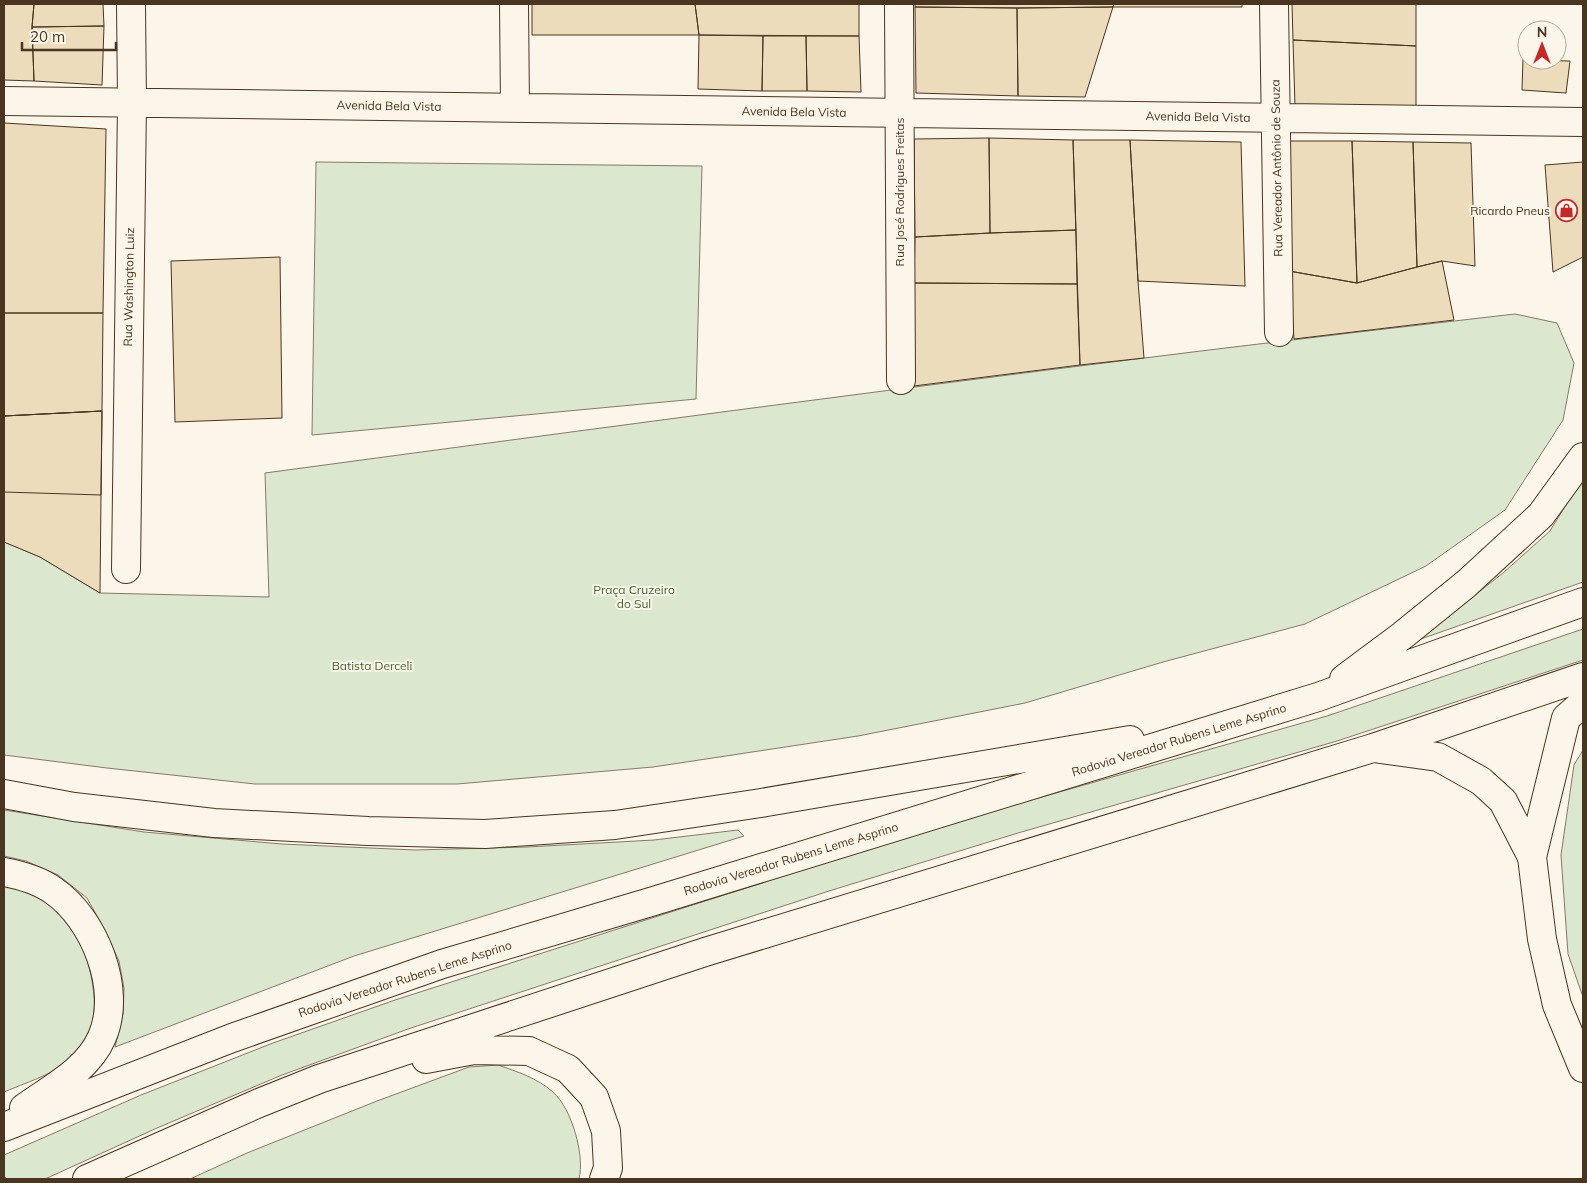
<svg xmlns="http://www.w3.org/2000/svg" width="1587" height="1183" font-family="Mulish,sans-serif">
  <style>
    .green { fill: #dce7d0; stroke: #887966 }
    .building { fill: #ecdcbc; stroke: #4a3520 }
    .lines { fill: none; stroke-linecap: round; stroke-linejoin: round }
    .minor-casing { stroke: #4a3520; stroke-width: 30 }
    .major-casing { stroke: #4a3520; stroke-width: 30 }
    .highway-casing { stroke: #4a3520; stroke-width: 30 }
    .minor { stroke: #fbf6e9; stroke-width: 28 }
    .major { stroke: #fbf6e9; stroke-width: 28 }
    .highway { stroke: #fbf6e9; stroke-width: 28 }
    .labels { text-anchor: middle; stroke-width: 4; stroke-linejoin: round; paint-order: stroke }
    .street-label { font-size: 12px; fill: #4a3520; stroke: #fbf6e9 }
    .poi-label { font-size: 12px; fill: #4a3520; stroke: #fbf6e9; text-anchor: end }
    .park-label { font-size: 12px; fill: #436837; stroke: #fbf6e9 }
  </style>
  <rect width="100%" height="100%" fill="#fbf6e9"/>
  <path class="green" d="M316,162L702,166L696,399L312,435Z
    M1515,314L1557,323L1574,363L1563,420L1505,510L1426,566L1305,624L1163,662L1025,703L858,736L653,767L457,784H255L107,768L4,755V542L40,557L100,593L269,597L265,473C682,417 1098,361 1515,314Z
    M1583,477V582L1418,640L1503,573L1550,531Z
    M1583,629V660L1337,741L1018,833L829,891L408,1029L282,1075L157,1128L45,1179H7L4,1176V1155L141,1095L273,1043L395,1000L818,865L1010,806L1327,716Z
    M1583,750V997L1568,954L1561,855L1574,765Z
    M4,810L144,832L282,844L415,850L527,847L654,840L738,830L744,836L354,956L115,1047L123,1014L124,988L119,961L101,923L87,898L58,875L26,861L4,856Z
    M4,884C23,891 42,897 58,910C83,931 99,988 93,1019C91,1031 86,1040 79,1049C76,1053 73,1058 69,1061C51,1075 25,1083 4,1092Z
    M498,1065C518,1072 537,1078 553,1092C572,1109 585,1156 579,1179H190L247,1153L377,1101L469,1067Z"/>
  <path class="building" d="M4,4H34L32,27L34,81L4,80Z
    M34,4H103L104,26L32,27Z
    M532,4H695L699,35H532Z
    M695,4H859V36L699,35Z
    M915,4H1114L1113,7L1017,8L915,7Z
    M1114,4H1242V7H1113Z
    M1292,4H1416V46L1293,40Z
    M915,7L1017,8L1018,96L916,93Z
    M1113,7L1085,97L1018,96L1017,8Z
    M104,26L102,85L34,81L32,27Z
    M699,35L763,36L762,91L698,89Z
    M763,36H806L807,91H762Z
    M806,36H859L861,92L807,91Z
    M1293,40L1416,46V106H1295Z
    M1527,57V60L1570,61L1566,93L1522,90L1523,58Z
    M4,123L106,129L103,313H4Z
    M989,138L1073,140L1076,230L990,233Z
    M989,138L990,233L915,237L914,139Z
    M1073,140H1130L1138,281L1144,358L1080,365Z
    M1130,140L1241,142L1245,286L1138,281Z
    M1288,141H1352L1357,283L1289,271Z
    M1352,141L1413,142L1417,267L1357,283Z
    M1413,142L1471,143L1475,266L1442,261L1417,267Z
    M1583,162V257L1553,272L1545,165Z
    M1076,230L1077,284L914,283L915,237L990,233Z
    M280,257L282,418L175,422L171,261Z
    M1442,261L1454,320L1294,339L1289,271L1357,283L1417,267Z
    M914,283L1077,284L1080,365L914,386Z
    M4,313H103L102,411L4,416Z
    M102,411L101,495L100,593L40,557L4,542V416Z
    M102,411L101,495L4,492V416Z"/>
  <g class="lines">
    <defs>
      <path id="minor" d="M514,4L515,108
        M899,4L901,380
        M1274,4L1279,332
        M4,101L1583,122
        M126,569L132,103L131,4"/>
      <path id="major" d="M1532,857L1542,939L1557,1005L1583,1068"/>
      <path id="highway" d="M1344,679L1403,635L1466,584L1541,515L1583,457
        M1380,749L1438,757L1481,781L1503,801L1532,857
        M4,794L74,807L214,823L368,831L485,834L615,825L761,803L1130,740
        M1532,857L1566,718L1583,703
        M4,872C20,875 39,880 54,891C94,919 123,989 102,1037C88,1070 52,1088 24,1108
        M426,1059L474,1050L529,1051L568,1069L594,1097L606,1131L608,1168L604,1179
        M4,1127L232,1038L442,964L654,901L1318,697L1583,602
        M87,1179L259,1103L319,1079L705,952L1373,748L1583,677"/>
    </defs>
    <use href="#minor" class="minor-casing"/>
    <use href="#major" class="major-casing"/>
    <use href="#highway" class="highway-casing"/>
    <use href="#minor" class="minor"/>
    <use href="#major" class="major"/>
    <use href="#highway" class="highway"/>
  </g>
  <defs>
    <symbol id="shop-ring" viewBox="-11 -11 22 22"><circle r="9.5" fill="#fbf6e9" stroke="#c62828" stroke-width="1.5"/><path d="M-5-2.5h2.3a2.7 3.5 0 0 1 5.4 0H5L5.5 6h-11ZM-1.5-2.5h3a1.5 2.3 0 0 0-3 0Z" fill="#c62828"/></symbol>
  </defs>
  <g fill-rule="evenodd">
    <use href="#shop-ring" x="1554" y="198" width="25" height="25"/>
  </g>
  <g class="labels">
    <g class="street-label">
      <text transform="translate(389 106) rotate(1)" y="4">Avenida Bela Vista</text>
      <text transform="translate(794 112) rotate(1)" y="4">Avenida Bela Vista</text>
      <text transform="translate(1198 117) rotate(1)" y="4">Avenida Bela Vista</text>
      <text transform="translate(1277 168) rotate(-91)" y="4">Rua Vereador Antônio de Souza</text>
      <text transform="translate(900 192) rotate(-90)" y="4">Rua José Rodrigues Freitas</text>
      <text transform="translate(129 287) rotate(-89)" y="4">Rua Washington Luiz</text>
      <text transform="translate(1179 740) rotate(-17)" y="4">Rodovia Vereador Rubens Leme Asprino</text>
      <text transform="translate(791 859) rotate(-17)" y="4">Rodovia Vereador Rubens Leme Asprino</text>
      <text transform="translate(405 979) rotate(-18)" y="4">Rodovia Vereador Rubens Leme Asprino</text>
    </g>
    <g class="poi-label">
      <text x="1550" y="215">Ricardo Pneus</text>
    </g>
    <g class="park-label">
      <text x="634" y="594">Praça Cruzeiro<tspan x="634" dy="14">do Sul</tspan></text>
      <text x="372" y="670">Batista Derceli</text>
    </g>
  </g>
  <rect width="1587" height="1183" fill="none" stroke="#4a3520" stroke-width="10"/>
  <g transform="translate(1542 45)"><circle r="24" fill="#fbf6e9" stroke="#b4a999"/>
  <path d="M0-4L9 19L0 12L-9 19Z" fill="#c62828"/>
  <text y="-8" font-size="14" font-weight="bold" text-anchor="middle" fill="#4a3520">N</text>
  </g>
  <path d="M22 42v8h94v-8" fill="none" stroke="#4a3520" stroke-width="2.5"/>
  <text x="30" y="42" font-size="15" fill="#4a3520" stroke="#fbf6e9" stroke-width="4" paint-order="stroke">20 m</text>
</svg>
